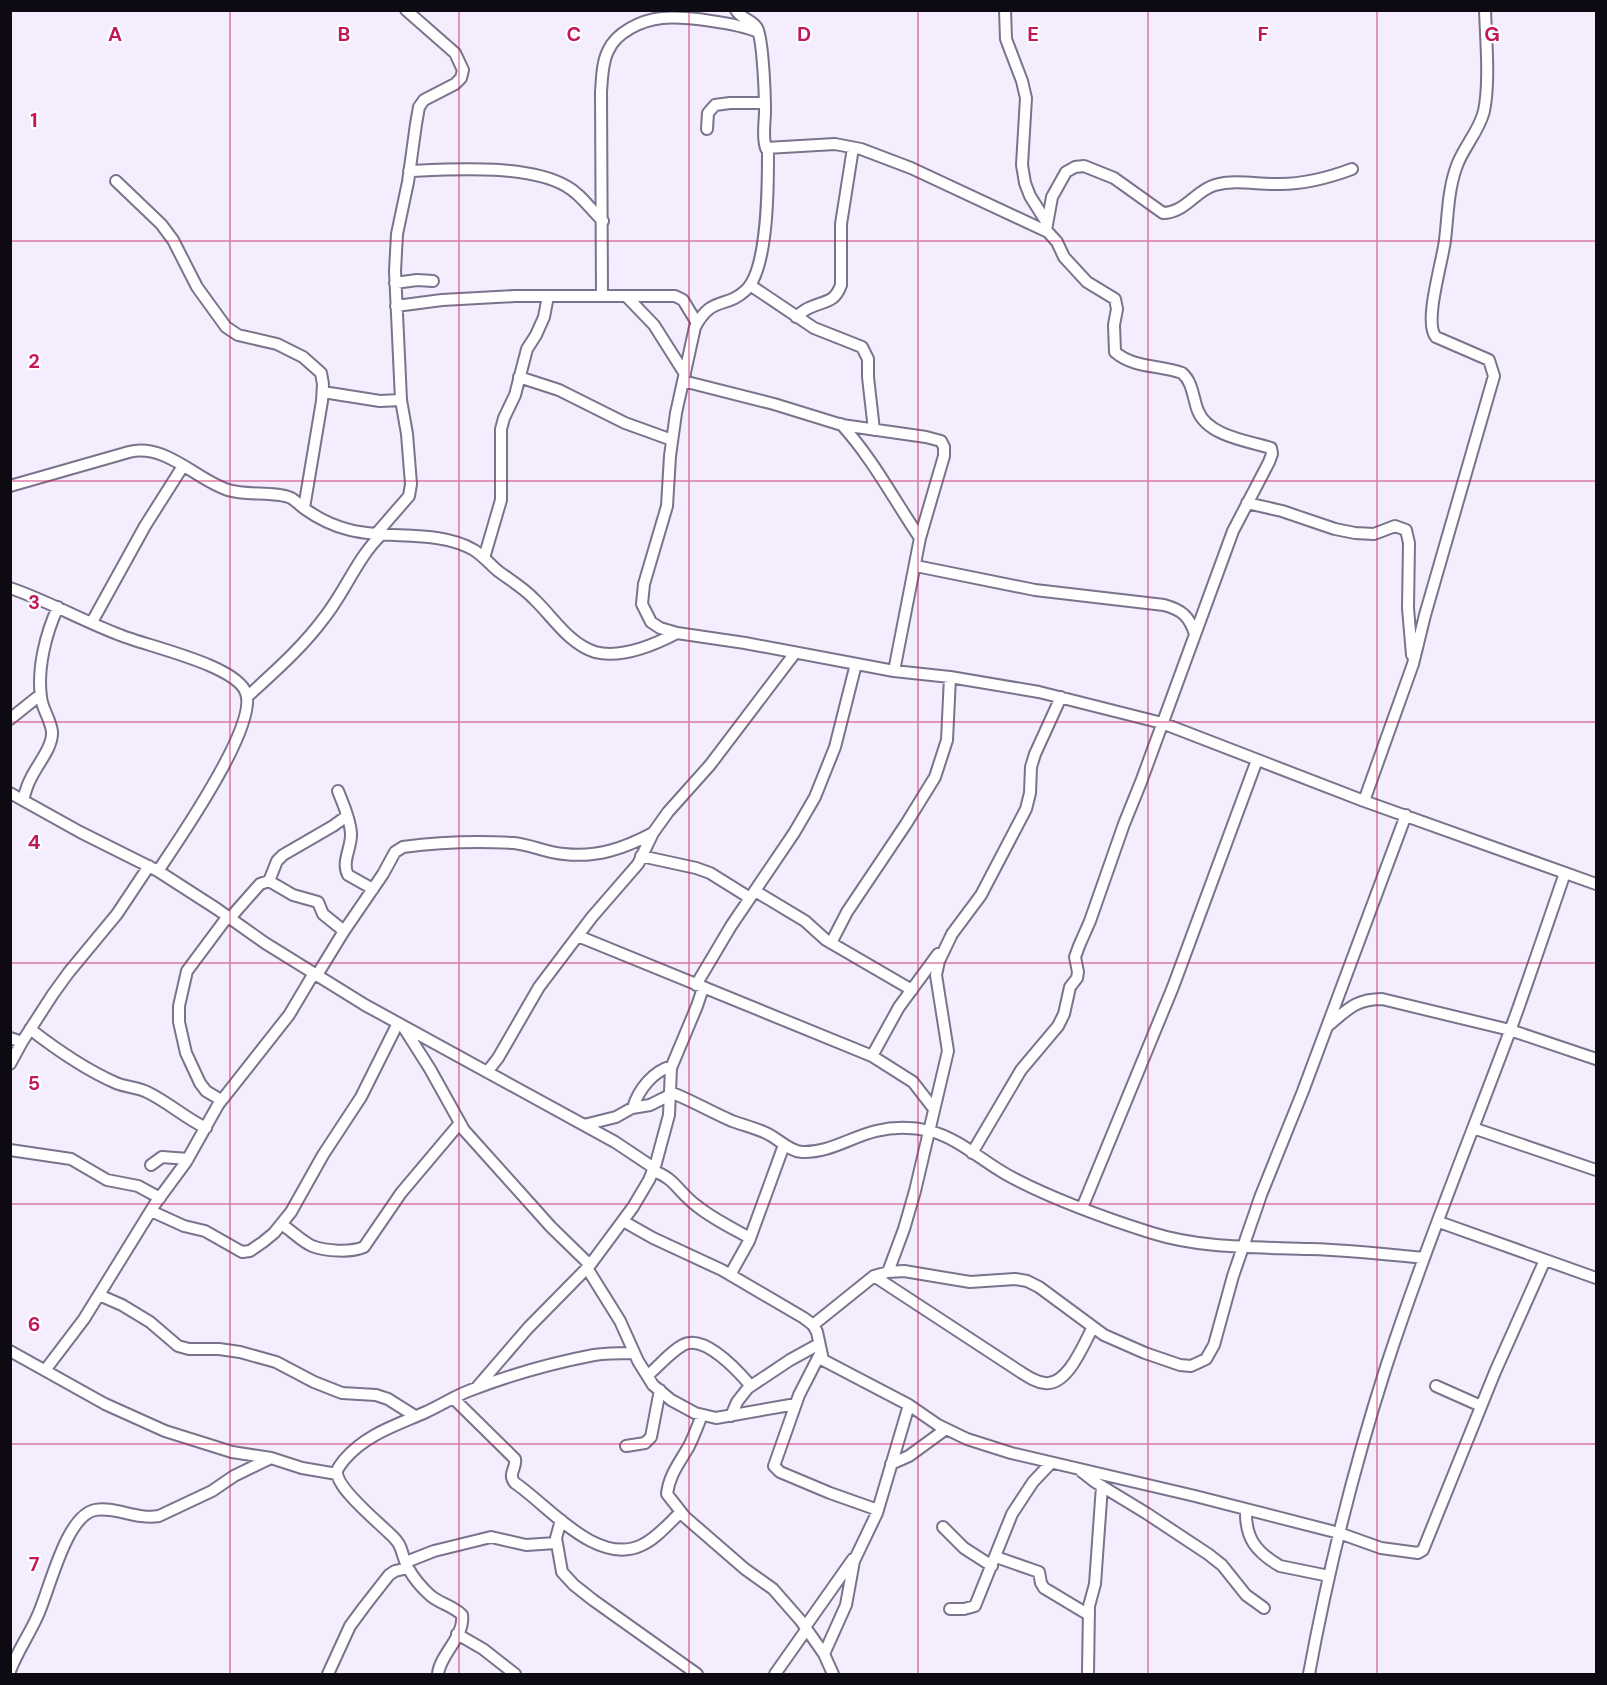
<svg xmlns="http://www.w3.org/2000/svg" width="1607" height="1685" font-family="'DM Sans',sans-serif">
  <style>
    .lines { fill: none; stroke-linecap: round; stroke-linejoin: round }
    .minor-casing { stroke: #7b728c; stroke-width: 14 }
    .minor { stroke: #fff; stroke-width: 10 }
    .grid { fill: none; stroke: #c2185b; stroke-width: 1.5; stroke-opacity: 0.55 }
    .grid-label { font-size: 20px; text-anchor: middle; font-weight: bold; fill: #c2185b; stroke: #fff; stroke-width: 4.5; stroke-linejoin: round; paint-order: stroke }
  </style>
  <rect width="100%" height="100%" fill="#f3edfe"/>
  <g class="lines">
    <defs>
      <path id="minor" d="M736,10C741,19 752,19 757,28C763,39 765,95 765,111C765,123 762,137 766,148L835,144L861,149L911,168L1048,232L1057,242L1064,257L1087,282L1115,299L1117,309L1114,325L1115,352C1133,368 1160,365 1182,373C1193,382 1193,399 1198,411C1208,436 1248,441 1271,448L1272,454L1269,462L1233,531L1141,782L1124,824L1090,921L1079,946L1075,957L1078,972L1077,978L1070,987L1064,1014L1058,1026L1021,1070L972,1153
        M1005,10L1006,39L1022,81L1026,98L1022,165L1025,183L1030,196L1047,223
        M707,129L708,113L715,105L730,103H765
        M768,149C768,180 769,268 746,290C726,309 712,295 695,327L676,413L670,456L667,506L644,584L642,604L651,622L660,628L677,633L745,643L894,671L950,677L1039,692L1162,723L1364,801L1596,884
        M409,171C453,169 528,164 566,186C581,194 590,209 603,221
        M116,181L161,224L173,240L197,287L226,327L238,335L277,344L303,357L321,373L323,384L322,401L304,508
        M1046,230L1052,197L1066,172L1075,167L1084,166L1114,178L1163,213C1185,213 1196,190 1215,185C1236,179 1259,185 1280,184C1306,184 1328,178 1352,169
        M395,283L417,280L433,281
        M750,285L814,328L862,347L868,359V377L874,430
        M602,296L601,92C602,79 602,63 608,51C616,32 642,20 662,18C685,16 737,23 758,32
        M627,297L654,325L685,374
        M396,306L442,300L515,296H675L683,300L697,323
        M796,317C800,314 804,310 809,308C825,300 834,304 841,285V224L853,148
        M519,377L559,390L625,423L672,440
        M683,381L774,404L842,425L926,437L941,441L944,447V456L920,538L894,671
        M323,392L380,401L401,400
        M841,424C873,459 894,500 920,538
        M10,486L129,452C166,443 195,479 228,490C247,496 275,491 291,498C296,501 301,506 305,509C319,519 333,526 350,530C390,540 437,529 474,550C483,556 490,564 498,571C510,580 524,588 534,599C553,617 569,644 595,652C621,659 654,645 677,633
        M1247,503L1282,511L1335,529L1355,533L1374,534L1395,526L1406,530L1409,543L1408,608L1412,655
        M376,534L409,496L411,484L407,434L401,400L395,271L397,234L408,182L416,124L419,107L424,100L455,84L461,78L463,70L455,53L406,10
        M484,558L501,500V429L504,418L515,395L527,349L536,335L544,317L548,296
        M916,566L1035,590L1164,605C1182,610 1189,616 1195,634
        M10,588C48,601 83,621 120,635C146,646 237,665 246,693C258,726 178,841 158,871
        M92,622L145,526L183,466
        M247,697C273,673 302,648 324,618C345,592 357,558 381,535
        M10,719L40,695
        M338,791C343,804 350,818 351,833C352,847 341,862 348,875L373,889
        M10,793L80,832L158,871L217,909L265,943L365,1005L615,1142L654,1168
        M23,800C25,793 27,785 31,778C37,765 53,747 52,732C51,720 42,709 41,697C37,668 46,633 58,607
        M1364,801L1413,664L1425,615L1494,376L1489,360L1436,337C1423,323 1443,260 1445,240C1448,215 1448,191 1456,168C1463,147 1479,132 1484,111C1490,81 1486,41 1485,10
        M641,856L696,868L710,873L750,898
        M269,881L277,861L283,855L333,826L347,816
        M755,891L805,921L826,940L912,990
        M230,918L260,884L269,881L293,895L318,902L323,914L344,931
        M578,936L872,1056L913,1082L934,1109
        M831,943L847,912L906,824L935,777L947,740L950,677
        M317,975L344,931L383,874L395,852L403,847C440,842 477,841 514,843C532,845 547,853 564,854C597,858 625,848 653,833
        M696,985L731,926L794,833L815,797L835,747L856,664
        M1329,1025C1348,1009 1356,999 1382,999L1510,1030L1596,1059
        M404,1028L430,1069L464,1130L551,1227L590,1265
        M30,1029C57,1050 84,1069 116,1083C125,1087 137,1087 147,1092C168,1102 185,1118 206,1128
        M10,1038L22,1042
        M872,1056L899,1007L938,954
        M10,1064L22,1042L53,994L69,972L117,914L149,866
        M487,1072L498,1058L539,987L592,917L638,864L653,833L668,812L710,765L795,653
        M670,1092C691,1100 711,1112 732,1121C743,1125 755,1128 766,1133C778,1138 788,1151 802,1152C829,1153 851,1137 876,1131C893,1127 913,1127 930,1131C961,1139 985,1164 1013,1178C1057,1201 1105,1218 1152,1233C1203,1249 1258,1247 1310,1249C1348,1250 1386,1254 1424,1258
        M221,1100L206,1091L200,1083L186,1053L179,1022V1006L187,971L228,916
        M633,1108C638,1090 653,1071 672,1066
        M584,1125L616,1117L632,1108L650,1105L670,1095
        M1473,1128L1596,1170
        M10,1150L71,1159L107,1180L138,1186L160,1198
        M151,1165L162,1157L188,1159
        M653,1171C674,1177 679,1193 697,1206C713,1219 732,1228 750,1238
        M1082,1208L1173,987L1257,760
        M151,1211L184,1226L205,1231L242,1252L250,1251L263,1242L274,1233L291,1212L323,1155L361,1097L398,1023
        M623,1221L653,1238L722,1270L804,1318L813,1325L817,1332L823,1360L909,1405L938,1425L967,1439L1011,1453L1195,1496L1339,1533L1381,1548L1418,1553L1423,1550L1495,1372L1545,1260
        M1439,1222L1596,1278
        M281,1224C291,1230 301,1241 312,1246C326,1251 350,1253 364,1247L401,1193L460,1123
        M587,1268L620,1321L638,1361L653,1385L671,1400L695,1413L716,1418L796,1404
        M888,1272L904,1229L915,1191L948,1051L936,975L939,961L952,934L981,895L1026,809L1030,793L1031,767L1035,754L1061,697
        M730,1275L749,1241L784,1145
        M874,1276L1019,1371C1027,1376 1035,1382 1045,1383C1068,1386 1084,1343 1093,1327
        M99,1295L122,1305L150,1322L178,1346L189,1349H219L240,1352L276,1362L314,1382L342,1393L376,1395L388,1399L415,1416
        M813,1325L874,1276L888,1272L904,1271L970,1282L1015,1279L1027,1281L1039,1287L1104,1335L1145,1353L1180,1365L1191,1366L1206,1359L1214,1345L1233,1276L1261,1195L1303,1091L1406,815
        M10,1351L105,1404L165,1431L232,1452L271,1458L302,1468L337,1474
        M820,1354L799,1395L774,1466L780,1472L830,1493L878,1510
        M46,1369L84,1319L155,1204L186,1162L218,1105L289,1015L314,973
        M648,1375C659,1366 670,1352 683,1345C704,1333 739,1372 751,1386
        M478,1386L528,1328L590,1265L633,1207L649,1180L656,1163L669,1115L671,1068L697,1006L703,988
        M1436,1386L1481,1406
        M453,1398L515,1459C517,1468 507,1474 515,1483C549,1506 597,1567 642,1545C657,1538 669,1523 681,1512
        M702,1415C698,1425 694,1436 689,1446C680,1462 669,1475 667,1494L685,1517L745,1569L773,1589L801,1621L824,1654L833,1674
        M731,1416L737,1402L748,1388L790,1360L819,1344
        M626,1446L645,1443L651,1437L660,1390
        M891,1464L909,1456L946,1429
        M1081,1471L1095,1482L1146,1513L1208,1554L1222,1565L1246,1595L1264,1608
        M1246,1510C1245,1538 1256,1552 1280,1566L1329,1576
        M561,1520L556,1538L562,1572L574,1585L593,1600L697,1674
        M943,1527L964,1548L992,1566
        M996,1557L1039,1572L1041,1583L1044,1588L1089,1615
        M406,1562L434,1551L491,1537L526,1545L556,1543
        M950,1609H964L975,1606L1012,1514L1033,1482L1051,1463
        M805,1627L853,1559
        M457,1634L483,1649L515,1674
        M824,1654L846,1605L854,1561L877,1513L909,1405
        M10,1671C17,1652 29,1635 37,1617C49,1593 65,1516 95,1510C115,1506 136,1520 159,1516L212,1491L234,1476L271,1458
        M328,1674L350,1626L364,1607L389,1575L395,1571L408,1568
        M438,1674C440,1654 465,1637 462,1615C453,1606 441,1604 431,1596C423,1589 413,1577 408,1568C400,1553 405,1547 389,1533C378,1522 335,1487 337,1471C338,1467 342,1463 344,1460C366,1434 397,1425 426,1412C441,1405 455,1396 471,1390C510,1375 552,1363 594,1355C607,1353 621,1353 634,1353
        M775,1674L806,1630
        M1088,1674L1089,1606L1095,1584L1102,1486
        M1309,1674C1328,1571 1354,1467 1386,1367C1423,1254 1468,1143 1510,1031C1529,979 1547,925 1565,873"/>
    </defs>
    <use href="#minor" class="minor-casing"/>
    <use href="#minor" class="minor"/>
  </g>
  <path class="grid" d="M230,10V1674M459,10V1674M689,10V1674M918,10V1674M1148,10V1674M1377,10V1674M10,241H1596M10,481H1596M10,722H1596M10,963H1596M10,1204H1596M10,1444H1596"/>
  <g class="grid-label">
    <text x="115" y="41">A</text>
    <text x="344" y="41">B</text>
    <text x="574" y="41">C</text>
    <text x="804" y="41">D</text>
    <text x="1033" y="41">E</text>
    <text x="1263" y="41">F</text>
    <text x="1492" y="41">G</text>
    <text x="34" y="127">1</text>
    <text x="34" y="368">2</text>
    <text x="34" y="609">3</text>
    <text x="34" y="849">4</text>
    <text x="34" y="1090">5</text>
    <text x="34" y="1331">6</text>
    <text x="34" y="1571">7</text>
  </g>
  <rect width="1607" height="1685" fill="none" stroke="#0e0a14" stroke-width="24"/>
</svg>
